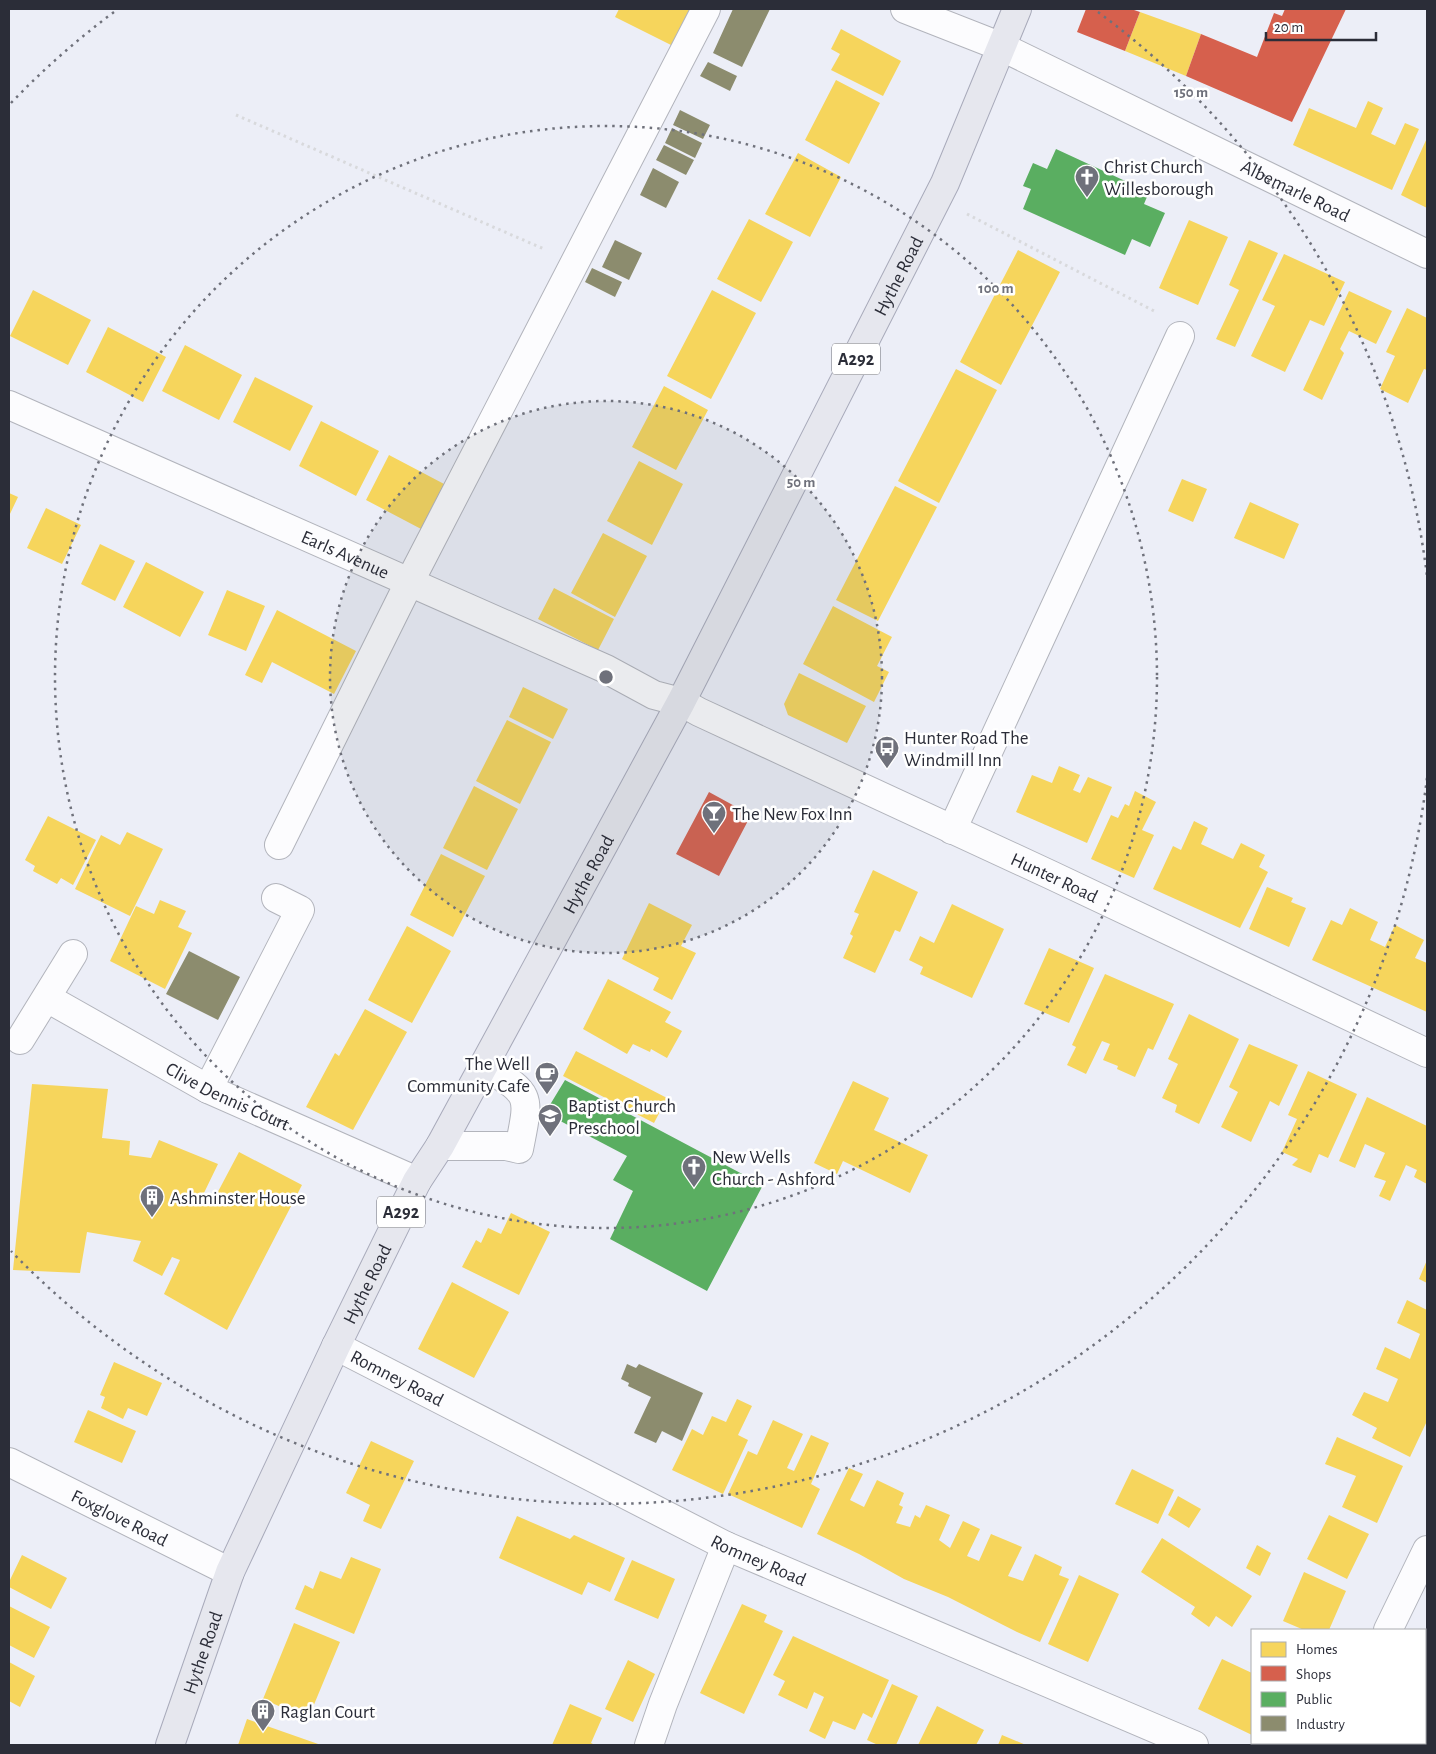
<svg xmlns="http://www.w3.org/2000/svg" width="1436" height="1754" font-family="'Alegreya Sans',sans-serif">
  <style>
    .homes { fill: #f6d55c }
    .shops { fill: #d6604d }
    .public { fill: #5aae61 }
    .industry { fill: #8c8c6e }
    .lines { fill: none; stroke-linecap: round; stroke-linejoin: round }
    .minor-casing { stroke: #b2b4bc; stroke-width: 30 }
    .major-casing { stroke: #a8aaba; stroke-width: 30 }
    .path { stroke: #d8d9dc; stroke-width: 3; stroke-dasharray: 2.5 4; stroke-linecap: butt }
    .minor { stroke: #fcfcfe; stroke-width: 28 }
    .major { stroke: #e6e7ee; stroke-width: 28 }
    .ring { fill: none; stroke: #6f717b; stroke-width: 2.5; stroke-dasharray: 2.5 5 }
    .labels { text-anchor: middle; stroke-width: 5; stroke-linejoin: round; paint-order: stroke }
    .shield { fill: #fff; stroke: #6b6c74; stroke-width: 1 }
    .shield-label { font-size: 18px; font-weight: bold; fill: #2b2d38 }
    .poi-label { font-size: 19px; fill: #2b2d38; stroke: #fff; text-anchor: start }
    .street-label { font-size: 19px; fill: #2b2d38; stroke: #fff }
    .centre { fill: #6f717b; stroke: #fff; stroke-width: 2.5 }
    .ring-label { font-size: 15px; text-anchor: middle; font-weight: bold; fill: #6f717b; stroke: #fff; stroke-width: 5; stroke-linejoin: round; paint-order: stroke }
  </style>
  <rect width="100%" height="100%" fill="#eceef7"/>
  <path class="homes" d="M619,9H692L673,46L615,17Z
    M1140,12L1201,34L1186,76L1125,51Z
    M841,29L901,61L883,96L831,70L840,54L831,49Z
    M836,80L880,103L849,164L805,140Z
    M1368,101L1383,108L1371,134L1395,145L1405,123L1419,129L1392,190L1293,145L1309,108L1356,128Z
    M1427,138V208L1401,195Z
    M798,153L841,177L810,237L765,214Z
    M749,219L793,242L761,302L717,279Z
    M1189,220L1228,237L1198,305L1159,288Z
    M1249,240L1278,253L1235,347L1216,339L1239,290L1229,285Z
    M1018,250L1060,272L1001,385L960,362Z
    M1284,254L1345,282L1324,326L1310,320L1285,372L1251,356L1275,306L1262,300Z
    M33,290L91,320L68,365L10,336Z
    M712,290L756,313L711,399L667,376Z
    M1349,291L1392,311L1376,344L1349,331L1340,349L1344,353L1322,400L1303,390Z
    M1407,308L1427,318V370L1424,369L1408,403L1380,389L1395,356L1386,352Z
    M108,327L166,357L143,402L86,372Z
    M185,345L242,375L219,420L162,391Z
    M956,369L997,390L939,503L898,481Z
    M255,377L313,406L290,451L233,422Z
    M664,386L708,410L676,470L632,447Z
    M321,421L379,451L356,496L299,466Z
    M389,455L446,485L423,530L366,500Z
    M639,461L683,484L652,545L607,521Z
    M1182,479L1207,489L1193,522L1168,511Z
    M895,486L937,507L878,621L836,600Z
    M9,493L18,497L9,516Z
    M1250,502L1299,524L1284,559L1234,538Z
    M46,508L81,525L62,564L27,548Z
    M603,533L647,556L615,617L571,593Z
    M100,544L135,561L115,601L81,584Z
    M146,562L204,592L180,637L123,607Z
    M554,588L614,619L598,650L538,619Z
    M227,590L265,606L246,651L208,635Z
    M833,606L892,637L877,666L889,672L874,702L803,664Z
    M277,610L356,651L334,694L272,662L262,683L245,675Z
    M799,673L866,706L847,743L788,715L784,704Z
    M523,687L568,709L553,739L509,717Z
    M507,720L551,742L520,804L476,781Z
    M1059,766L1080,775L1073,790L1080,793L1088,777L1112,787L1087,843L1016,812L1032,775L1052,783Z
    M474,786L518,809L487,870L443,848Z
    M1135,791L1156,802L1142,830L1154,835L1134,878L1091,859L1111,815L1118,818L1125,804L1129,806Z
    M48,816L96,840L73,885L61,878L57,884L33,871L35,866L25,860Z
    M1194,821L1208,828L1201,844L1233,859L1241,843L1265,855L1259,867L1268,872L1240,928L1153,889L1173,846L1181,850Z
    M127,832L163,849L130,916L75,889L101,835L120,845Z
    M441,854L485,876L453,937L410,915Z
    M873,870L918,892L900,932L895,930L875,973L843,958L853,936L850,934L859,914L854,912Z
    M1267,887L1293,898L1291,902L1306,908L1289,947L1249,929Z
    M160,900L186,911L178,927L192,933L165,989L110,961L136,906L154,914Z
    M649,903L692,925L681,946L696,953L672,1000L653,990L659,978L622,959Z
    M952,904L1004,929L972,998L920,974L923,967L909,960L920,936L934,943Z
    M1350,908L1378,922L1370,940L1385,947L1395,925L1424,940L1415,958L1427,963V1012L1312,960L1331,920L1342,925Z
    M407,926L451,951L412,1023L368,1000Z
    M1049,948L1094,968L1069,1023L1024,1004Z
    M1105,974L1174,1004L1153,1050L1148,1048L1135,1077L1117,1069L1118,1066L1103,1060L1110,1044L1102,1041L1086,1074L1067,1065L1076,1047L1072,1045Z
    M608,979L671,1012L665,1022L682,1031L667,1058L651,1049L650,1052L633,1044L627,1054L583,1029Z
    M365,1009L407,1032L353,1130L306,1107L335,1053L339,1056Z
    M1189,1014L1239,1039L1199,1124L1175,1112L1177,1105L1162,1098L1178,1064L1168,1059Z
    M1249,1044L1298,1065L1279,1106L1270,1101L1251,1142L1221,1127L1238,1092L1229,1087Z
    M576,1051L667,1098L654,1123L563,1076Z
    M1308,1071L1357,1094L1328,1158L1319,1154L1311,1173L1292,1165L1298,1159L1282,1152L1297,1119L1288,1115Z
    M853,1081L889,1098L874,1130L928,1155L910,1193L843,1161L837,1174L814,1163Z
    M32,1084L108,1089L102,1138L130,1141L129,1155L151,1158L159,1140L218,1164L202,1197L212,1203L239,1152L302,1185L227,1330L164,1294L180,1260L172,1257L162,1276L133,1261L141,1241L87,1232L80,1273L13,1270Z
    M1367,1097L1427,1126V1184L1414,1177L1417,1170L1406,1165L1390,1201L1379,1196L1386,1181L1374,1177L1385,1153L1365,1144L1355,1168L1339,1161Z
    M511,1213L550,1232L519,1295L462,1267L476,1240L481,1243L488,1228L501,1234Z
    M1427,1260V1283L1419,1279Z
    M452,1282L509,1312L474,1378L418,1349Z
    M1407,1300L1427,1310V1421L1410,1457L1372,1438L1377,1428L1352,1415L1364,1392L1388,1402L1398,1379L1376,1369L1385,1347L1410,1359L1420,1334L1397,1323Z
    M114,1362L162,1383L147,1416L128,1408L123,1419L101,1408L105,1397L100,1395Z
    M737,1399L752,1406L738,1435L748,1440L723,1494L672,1470L692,1429L703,1435L712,1416L726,1422Z
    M88,1410L136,1431L122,1463L74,1442Z
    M773,1420L803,1434L787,1468L794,1471L811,1435L829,1443L811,1484L820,1489L802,1528L728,1494L748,1451L757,1455Z
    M1337,1437L1403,1466L1377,1523L1342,1507L1356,1476L1325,1464Z
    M371,1441L414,1461L381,1529L363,1521L370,1505L346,1493Z
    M849,1468L863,1474L850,1500L864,1507L877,1480L904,1493L899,1505L903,1507L896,1523L910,1527L915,1515L920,1518L926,1505L950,1515L939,1540L950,1548L963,1521L980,1529L967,1556L979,1561L991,1534L1022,1547L1008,1576L1023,1581L1035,1554L1062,1567L1059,1575L1069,1579L1040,1642L1017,1632L948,1597L904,1579L859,1554L817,1534Z
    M1132,1469L1174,1490L1158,1524L1115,1504Z
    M1178,1496L1201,1509L1189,1528L1168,1515Z
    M1329,1515L1369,1534L1347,1579L1307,1559Z
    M517,1516L570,1539L574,1535L625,1558L610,1592L588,1582L582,1595L499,1558Z
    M1162,1538L1252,1596L1232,1627L1216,1616L1209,1627L1191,1614L1195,1607L1141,1572Z
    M1257,1545L1271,1553L1260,1576L1246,1568Z
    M22,1555L67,1578L51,1609L9,1587V1582Z
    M351,1557L381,1569L354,1634L295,1609L305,1585L313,1589L320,1571L341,1579Z
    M632,1560L675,1579L658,1619L614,1600Z
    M1304,1572L1346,1591L1329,1630H1304L1283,1621Z
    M1079,1575L1119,1594L1088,1662L1048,1644Z
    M742,1604L767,1615L764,1622L783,1631L744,1714L700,1693Z
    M9,1606L50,1627L34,1658L9,1645Z
    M294,1623L340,1642L308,1719L263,1699Z
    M793,1636L889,1680L872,1718L863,1713L855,1730L833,1721L825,1739L809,1731L824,1697L814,1692L807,1709L778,1695L785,1681L773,1675Z
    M1222,1659L1252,1673V1735L1198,1709Z
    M628,1660L655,1674L633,1722L605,1709Z
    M9,1662L35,1676L20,1707L9,1701Z
    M892,1684L918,1696L896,1745H878L867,1740Z
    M570,1704L602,1718L591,1743L595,1745H552Z
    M937,1706L984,1730L976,1745H918Z
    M247,1719L321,1745H238Z
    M1002,1735L1026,1745H998Z"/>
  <path class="shops" d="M1086,9H1131L1140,12L1125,51L1077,32Z
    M1285,9H1346L1292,122L1186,76L1201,34L1257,57L1274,13L1282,16Z
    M709,792L751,815L719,876L676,854Z"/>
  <path class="public" d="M1056,149L1149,192L1144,204L1165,213L1150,247L1132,239L1125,255L1023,209L1031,189L1023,186L1033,163L1047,169Z
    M565,1080L763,1185L707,1291L610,1239L633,1191L613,1180L627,1156L545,1113Z"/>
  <path class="industry" d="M733,9H770L742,67L713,53Z
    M708,62L737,76L730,91L700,76Z
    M680,110L710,125L703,139L673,125Z
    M672,128L702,143L695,158L665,143Z
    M664,145L694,160L686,175L656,160Z
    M653,168L679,182L666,208L640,195Z
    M615,240L642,253L629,280L602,267Z
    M592,268L622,282L615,297L585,282Z
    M189,951L240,977L218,1020L166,994Z
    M627,1364L636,1368L639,1364L703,1393L682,1441L662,1431L656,1443L634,1433L651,1397L628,1386L629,1383L621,1379Z"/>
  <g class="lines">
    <defs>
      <g id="minor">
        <path id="s1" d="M905,9L1002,47L1427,254"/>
        <path id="s2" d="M9,405L606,669L654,695L681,702L699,712L1051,875L1427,1053"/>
        <path d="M952,830L1180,336"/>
        <path d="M279,845L409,583L706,9"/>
        <path id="s3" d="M47,998L208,1089L417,1181"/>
        <path d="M20,1040L73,954"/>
        <path d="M208,1089L300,910L276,898"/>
        <path d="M440,1146H506L519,1149C530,1093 532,1096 484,1065"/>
        <path id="s4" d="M336,1346L726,1546L1194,1745"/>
        <path id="s5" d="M9,1462L230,1572"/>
        <path d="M1388,1630L1427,1550"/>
        <path d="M649,1745L663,1704L726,1546"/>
        <path d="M1333,1745L1334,1743"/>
      </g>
      <g id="major">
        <path id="s6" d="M170,1745L230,1572L336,1346L417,1181L440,1146L681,702L945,183L1017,9"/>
      </g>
    </defs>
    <use href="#minor" class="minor-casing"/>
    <use href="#major" class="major-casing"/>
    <path class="path" d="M236,115L544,249
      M967,214L1156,312"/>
    <use href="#minor" class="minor"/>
    <use href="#major" class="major"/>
  </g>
  <circle cx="606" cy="677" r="276" fill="#6f717b" fill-opacity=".12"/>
  <g class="ring">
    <circle cx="606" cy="677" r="276"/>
    <circle cx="606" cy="677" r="551"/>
    <path d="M1427 778A827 827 0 0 1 11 1251M11 103A827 827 0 0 1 114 12M1098 12A827 827 0 0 1 1427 576"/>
  </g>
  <defs>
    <symbol id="church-pin" viewBox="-11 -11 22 30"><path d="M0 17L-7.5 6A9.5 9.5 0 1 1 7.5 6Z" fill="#6f717b" stroke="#fff"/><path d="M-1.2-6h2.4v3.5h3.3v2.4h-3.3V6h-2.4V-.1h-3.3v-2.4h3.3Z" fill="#fff"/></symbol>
    <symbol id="bus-pin" viewBox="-11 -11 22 30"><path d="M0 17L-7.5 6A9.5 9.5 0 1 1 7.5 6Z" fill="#6f717b" stroke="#fff"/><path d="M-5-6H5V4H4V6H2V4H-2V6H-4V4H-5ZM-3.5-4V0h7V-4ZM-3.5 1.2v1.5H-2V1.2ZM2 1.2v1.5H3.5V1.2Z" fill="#fff"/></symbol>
    <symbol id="bar-pin" viewBox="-11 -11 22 30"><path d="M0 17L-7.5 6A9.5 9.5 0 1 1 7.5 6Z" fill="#6f717b" stroke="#fff"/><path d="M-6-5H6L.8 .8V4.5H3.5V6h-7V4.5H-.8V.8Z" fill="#fff"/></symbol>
    <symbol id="cafe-pin" viewBox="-11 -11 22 30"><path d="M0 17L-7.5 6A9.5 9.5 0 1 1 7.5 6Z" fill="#6f717b" stroke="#fff"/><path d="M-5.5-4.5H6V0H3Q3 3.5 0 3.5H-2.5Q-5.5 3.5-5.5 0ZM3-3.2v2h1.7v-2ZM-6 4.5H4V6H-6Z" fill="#fff"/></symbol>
    <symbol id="school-pin" viewBox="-11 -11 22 30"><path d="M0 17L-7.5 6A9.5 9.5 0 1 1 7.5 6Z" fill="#6f717b" stroke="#fff"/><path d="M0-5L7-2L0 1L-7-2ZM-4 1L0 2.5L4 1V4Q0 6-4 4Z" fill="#fff"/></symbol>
    <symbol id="building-pin" viewBox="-11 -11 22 30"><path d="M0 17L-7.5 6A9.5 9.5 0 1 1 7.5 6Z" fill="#6f717b" stroke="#fff"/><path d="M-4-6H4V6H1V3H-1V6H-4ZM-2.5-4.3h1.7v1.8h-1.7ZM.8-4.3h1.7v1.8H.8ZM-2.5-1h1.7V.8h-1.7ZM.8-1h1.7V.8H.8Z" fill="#fff"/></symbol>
  </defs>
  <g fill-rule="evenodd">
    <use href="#church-pin" x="1073" y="163" width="28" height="38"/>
    <use href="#bus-pin" x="873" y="734" width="28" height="38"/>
    <use href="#bar-pin" x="700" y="799" width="28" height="38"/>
    <use href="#cafe-pin" x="533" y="1060" width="28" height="38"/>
    <use href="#school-pin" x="536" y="1102" width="28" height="38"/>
    <use href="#church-pin" x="680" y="1153" width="28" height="38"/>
    <use href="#building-pin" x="138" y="1183" width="28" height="38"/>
    <use href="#building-pin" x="249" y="1697" width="28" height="38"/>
  </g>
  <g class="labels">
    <g class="shield">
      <rect x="832" y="343.5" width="48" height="31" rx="4"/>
      <rect x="377" y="1196.5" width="48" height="31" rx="4"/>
    </g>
    <g class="shield-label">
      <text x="856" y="365">A292</text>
      <text x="401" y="1218">A292</text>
    </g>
    <g class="poi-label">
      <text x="1104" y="173">Christ Church<tspan x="1104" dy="22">Willesborough</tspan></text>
      <text x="904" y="744">Hunter Road The<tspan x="904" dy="22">Windmill Inn</tspan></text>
      <text x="732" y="820">The New Fox Inn</text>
      <text x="530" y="1070" text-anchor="end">The Well<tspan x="530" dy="22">Community Cafe</tspan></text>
      <text x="568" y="1112">Baptist Church<tspan x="568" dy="22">Preschool</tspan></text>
      <text x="712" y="1163">New Wells<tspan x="712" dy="22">Church - Ashford</tspan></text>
      <text x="170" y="1204">Ashminster House</text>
      <text x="280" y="1718">Raglan Court</text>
    </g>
    <g class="street-label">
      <text dy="7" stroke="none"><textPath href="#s1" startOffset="431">Albemarle Road</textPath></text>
      <text dy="7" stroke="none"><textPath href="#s6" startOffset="1642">Hythe Road</textPath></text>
      <text dy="7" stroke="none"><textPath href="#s2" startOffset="368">Earls Avenue</textPath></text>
      <text dy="7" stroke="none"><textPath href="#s6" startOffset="968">Hythe Road</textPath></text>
      <text dy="7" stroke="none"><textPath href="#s2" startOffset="1148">Hunter Road</textPath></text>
      <text dy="7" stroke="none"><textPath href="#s3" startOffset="206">Clive Dennis Court</textPath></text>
      <text dy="7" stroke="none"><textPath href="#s6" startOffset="502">Hythe Road</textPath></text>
      <text dy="7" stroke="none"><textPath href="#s4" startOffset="69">Romney Road</textPath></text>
      <text dy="7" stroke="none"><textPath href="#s5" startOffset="124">Foxglove Road</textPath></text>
      <text dy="7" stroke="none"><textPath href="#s4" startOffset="474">Romney Road</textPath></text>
      <text dy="7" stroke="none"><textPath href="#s6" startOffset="98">Hythe Road</textPath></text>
    </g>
  </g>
  <circle cx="606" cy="677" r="8" class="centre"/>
  <g class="ring-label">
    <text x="1191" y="97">150 m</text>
    <text x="996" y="293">100 m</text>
    <text x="801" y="487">50 m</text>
  </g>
  <rect width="1436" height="1754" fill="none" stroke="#2b2d38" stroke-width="20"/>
  <rect x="1251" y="1629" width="175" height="115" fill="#ffffff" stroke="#aaabaf"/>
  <rect x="1261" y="1642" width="25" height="15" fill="#f6d55c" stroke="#aaabaf"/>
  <text x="1296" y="1654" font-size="15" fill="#2b2d38">Homes</text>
  <rect x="1261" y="1666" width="25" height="15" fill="#d6604d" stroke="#aaabaf"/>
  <text x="1296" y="1679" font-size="15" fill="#2b2d38">Shops</text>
  <rect x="1261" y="1692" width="25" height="15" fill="#5aae61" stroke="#aaabaf"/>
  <text x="1296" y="1704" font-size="15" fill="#2b2d38">Public</text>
  <rect x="1261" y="1716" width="25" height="15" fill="#8c8c6e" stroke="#aaabaf"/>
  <text x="1296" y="1729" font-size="15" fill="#2b2d38">Industry</text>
  <path d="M1266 32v8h110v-8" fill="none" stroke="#2b2d38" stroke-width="2.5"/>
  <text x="1274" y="32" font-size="15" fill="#2b2d38" stroke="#ffffff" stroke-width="4" paint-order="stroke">20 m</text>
</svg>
